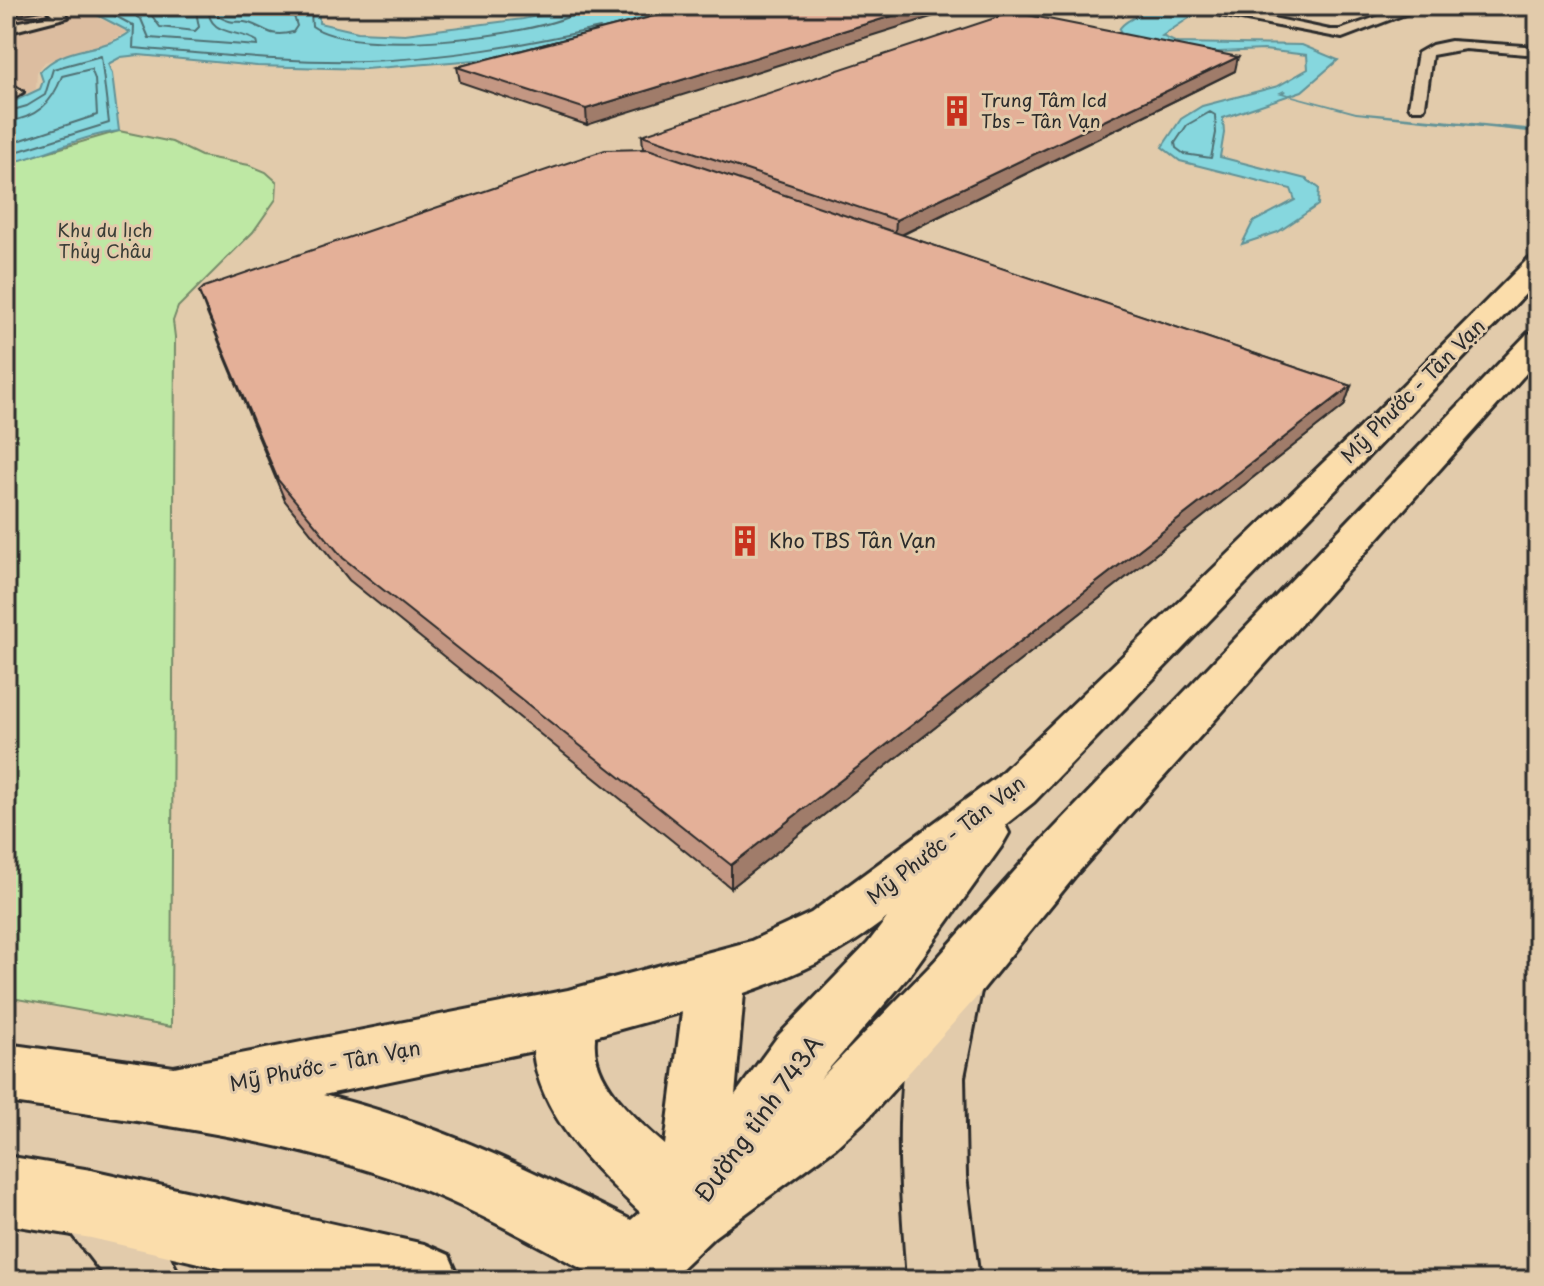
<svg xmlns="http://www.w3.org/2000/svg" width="1544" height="1286" font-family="'Playpen Sans',sans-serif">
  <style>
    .built { fill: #dcbda0 }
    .green { fill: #bee8a4; stroke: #748a68; stroke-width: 2 }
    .water { fill: #86d7de; stroke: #629296; stroke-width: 2 }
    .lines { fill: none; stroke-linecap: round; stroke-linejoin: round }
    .shore { stroke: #4f7073; stroke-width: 2 }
    .stream { fill: #629296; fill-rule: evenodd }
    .street-casing { stroke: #2b2b2b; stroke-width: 6 }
    .secondary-casing { stroke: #2b2b2b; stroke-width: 6 }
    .primary-casing { stroke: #2b2b2b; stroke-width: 6 }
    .street { fill: #e2cbab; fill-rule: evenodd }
    .secondary { fill: #e2cbab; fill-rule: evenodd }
    .primary { fill: #fbddab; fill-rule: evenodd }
    .wall { fill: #c49783; stroke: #2b2b2b; stroke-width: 2 }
    .shaded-wall { fill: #a07b6a; stroke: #2b2b2b; stroke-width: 2 }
    .building { fill: #e4b098; stroke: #2b2b2b; stroke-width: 2 }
    .labels { text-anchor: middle; stroke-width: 6; stroke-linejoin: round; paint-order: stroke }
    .far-poi-label { font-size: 18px; fill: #2b2b2b; stroke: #e2cbab; text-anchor: start }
    .far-park-label { font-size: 18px; fill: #3a3e37; stroke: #e2cbab }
    .street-label { font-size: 20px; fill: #2b2b2b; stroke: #e2cbab }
    .poi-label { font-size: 20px; fill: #2b2b2b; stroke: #e2cbab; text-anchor: start }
    .near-street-label { font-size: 24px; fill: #2b2b2b; stroke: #e2cbab }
  </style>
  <rect width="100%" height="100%" fill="#e2cbab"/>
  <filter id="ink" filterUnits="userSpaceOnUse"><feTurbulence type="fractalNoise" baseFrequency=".0125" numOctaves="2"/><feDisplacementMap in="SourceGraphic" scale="16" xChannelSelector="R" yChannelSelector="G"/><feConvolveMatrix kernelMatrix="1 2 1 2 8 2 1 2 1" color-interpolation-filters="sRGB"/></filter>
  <g filter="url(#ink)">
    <path class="built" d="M6,6H75L127,32L107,43L45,62L37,72L36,89L6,104Z"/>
    <path class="green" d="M119,131L172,142L201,156L249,165L266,172L277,182L276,199L253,232L178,307L173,321L175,337L171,1027L6,997V164Z"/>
    <path class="water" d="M80,6H331L319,15V23L358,32L405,34L523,19L582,6H712L500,58L365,69L257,66L139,55L121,57L108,64L112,74L119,131C79,136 45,155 6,164V105L40,89L43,81L40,72C62,45 103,53 130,32Z
      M1145,6H1192L1198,12L1162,36L1177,43L1302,45L1338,60L1302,91L1223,118L1224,133L1220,157L1306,179L1319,188L1318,205L1278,232L1242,244L1253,222L1295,200L1291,189L1180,161L1162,147L1181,119L1202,106L1278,86L1308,69L1307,55L1264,50L1196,53L1123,38L1119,30C1124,18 1143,18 1145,6Z"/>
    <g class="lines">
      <path class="shore" d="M97,6L134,26L133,48C210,54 287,63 365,61C445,59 522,45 600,28
        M119,6L141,19L149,38L258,46L257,41C237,29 208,37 208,6
        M145,6L160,27L195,31L199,27L195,6
        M218,6V16C235,26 236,19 249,23C268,29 269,38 293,32L297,26L291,6
        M318,6L311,14L312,26C355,57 531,37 577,13L578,6
        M6,112L27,106L45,95L53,69L101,56L109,123L6,155
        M1210,112L1215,115L1216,133L1211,158L1184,154L1176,148L1175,143L1187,125Z
        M6,122C36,118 52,104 62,76L91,69L95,79L97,115L6,145"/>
      <path class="stream" d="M1284,90L1286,91L1284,93L1356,112L1538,129V133L1356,114L1278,93Z"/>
      <defs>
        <path id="street" d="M43,6H60L68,17L6,33V25L53,15Z
          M1214,6H1228L1230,9L1330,30H1340L1407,6H1426L1342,38L1220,15Z
          M1451,41L1538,47V55L1465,49L1432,55L1425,106L1423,109H1411L1409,106L1418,53L1432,45Z
          M6,81L23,92L6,103Z"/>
        <path id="secondary" d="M954,956L975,963L983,981L964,1077L966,1176L979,1280H907C900,1177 887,1060 933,963Z
          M91,1170L115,1180L153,1223L182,1280H107L67,1228L57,1204L67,1180Z"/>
        <path id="primary" d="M1538,257V281L1034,802L1005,825L1009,833L1001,847L908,977L820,1079L933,963L1036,847L1527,334L1538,332V360L1074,877L975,999L870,1116L835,1148L714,1237L669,1280H582L586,1271C529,1241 472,1208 411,1185C281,1137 142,1122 6,1102V1044L174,1067L568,990L751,941L811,913L998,776L1380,408L1528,259ZM887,918L868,943L778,1036L735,1095L744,993C797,975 842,954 887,918ZM682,1012L665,1145C636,1119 591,1082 595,1039V1036ZM533,1051C539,1116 596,1170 640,1212L631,1220C532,1170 432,1121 323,1095Z
          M6,1156L91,1170L424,1244L449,1255L460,1280H272L91,1238L6,1224Z"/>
      </defs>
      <use href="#street" class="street-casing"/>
      <use href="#secondary" class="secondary-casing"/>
      <use href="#primary" class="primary-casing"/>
      <use href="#street" class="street"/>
      <use href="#secondary" class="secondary"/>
      <use href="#primary" class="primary"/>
    </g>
    <path class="wall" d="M693,6L587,125L460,82L457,67Z
      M1496,6H1528L1519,10Z
      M1235,71L902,235L1351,386L1344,406L731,888L349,580L285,501L206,311L199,292L643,149L642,135Z"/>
    <path class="shaded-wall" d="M925,6H966L587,125L586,109Z
      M41,7L42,11L6,17V13Z
      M1238,57L1235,71L895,238L896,220Z
      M1351,386L1344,406L731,888V865Z"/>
    <path class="building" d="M6,6H40L41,7L6,13Z
      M693,6H925L586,109L457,67Z
      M1013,12L1238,57L896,220L642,135Z
      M648,149L1351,386L731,865L343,558L278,480L199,292L204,287L605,150Z"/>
  </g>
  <defs>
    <symbol id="building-bare" viewBox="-9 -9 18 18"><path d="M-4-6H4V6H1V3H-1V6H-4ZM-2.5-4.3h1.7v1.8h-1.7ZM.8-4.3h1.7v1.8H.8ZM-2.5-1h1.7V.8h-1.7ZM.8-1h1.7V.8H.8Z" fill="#c8321e" stroke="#e2cbab" stroke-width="2.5" paint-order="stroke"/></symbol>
  </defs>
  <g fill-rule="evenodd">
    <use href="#building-bare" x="935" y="89" width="44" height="44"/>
    <use href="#building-bare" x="723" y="519" width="44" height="44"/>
  </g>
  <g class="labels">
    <g class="far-poi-label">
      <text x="981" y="107">Trung Tâm Icd<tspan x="981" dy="21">Tbs – Tân Vạn</tspan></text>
    </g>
    <g class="far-park-label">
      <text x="105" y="237">Khu du lịch<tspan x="105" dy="21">Thủy Châu</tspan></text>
    </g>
    <g class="street-label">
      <text transform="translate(1413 391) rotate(-45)" y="7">Mỹ Phước - Tân Vạn</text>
      <text transform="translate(946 840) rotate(-38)" y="7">Mỹ Phước - Tân Vạn</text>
      <text transform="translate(325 1066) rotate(-11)" y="7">Mỹ Phước - Tân Vạn</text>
    </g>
    <g class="poi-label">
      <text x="769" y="548">Kho TBS Tân Vạn</text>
    </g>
    <g class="near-street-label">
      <text transform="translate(759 1119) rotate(-54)" y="8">Đường tỉnh 743A</text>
    </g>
  </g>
  <rect width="1544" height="1286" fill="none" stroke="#e2cbab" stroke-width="32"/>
  <rect x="16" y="16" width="1512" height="1254" fill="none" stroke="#2b2b2b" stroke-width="3" filter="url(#ink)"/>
</svg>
